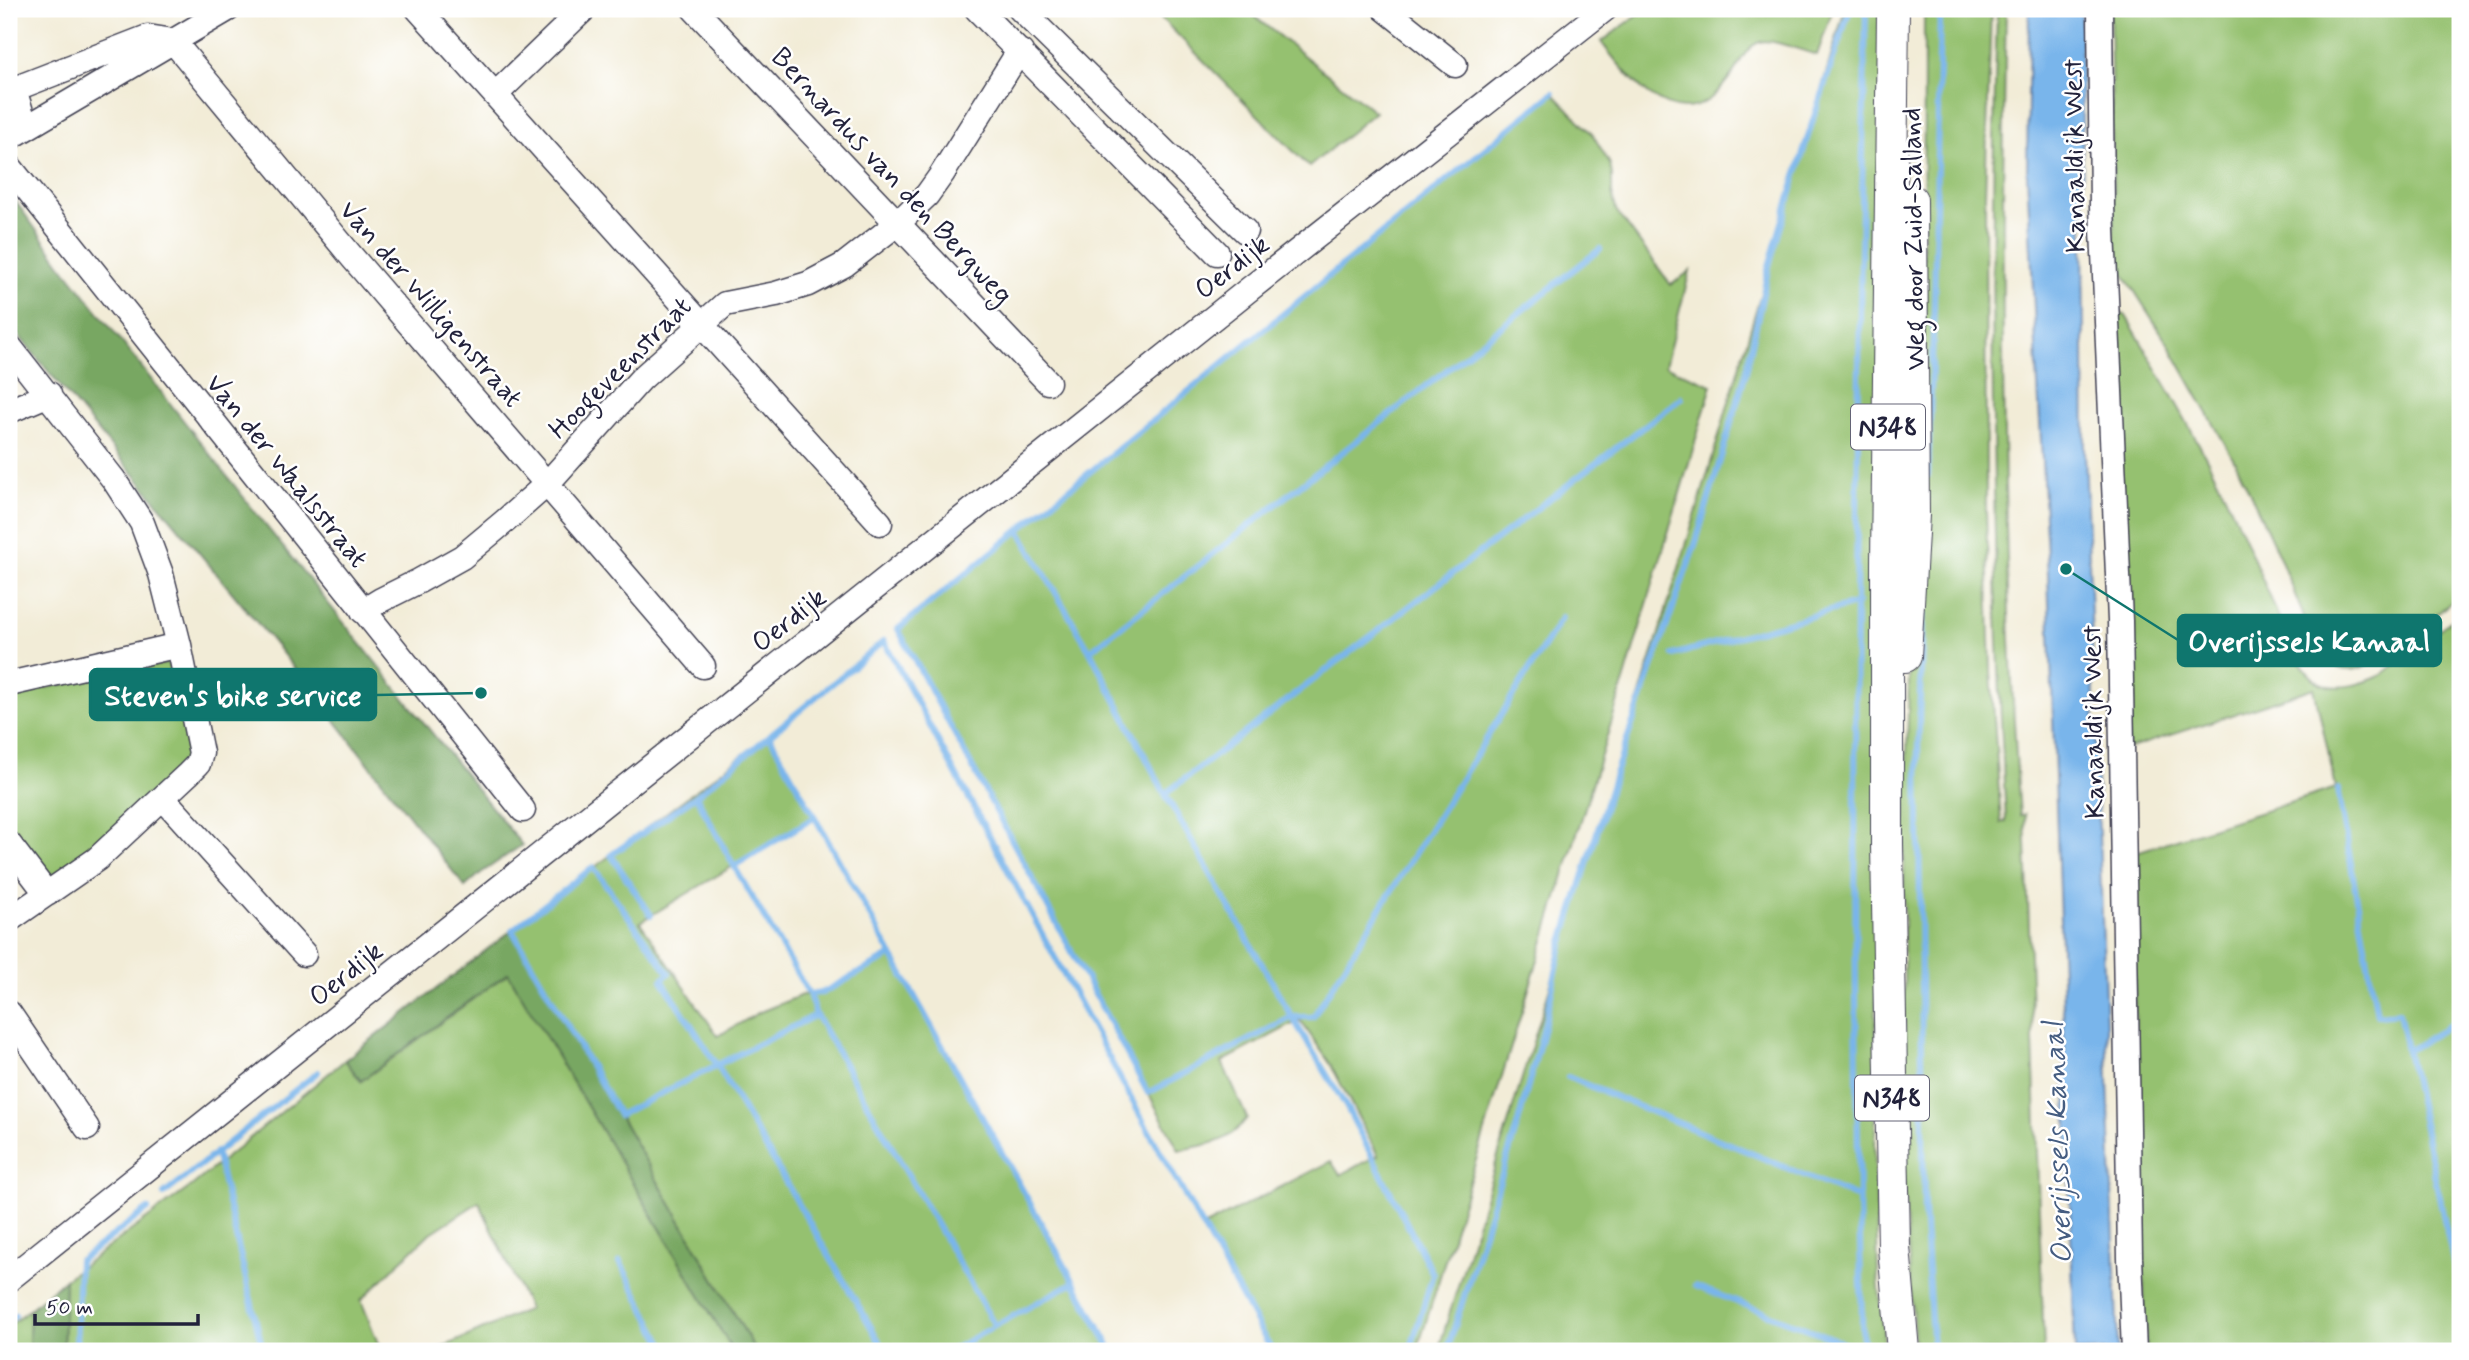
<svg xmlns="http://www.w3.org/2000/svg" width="2469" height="1360" font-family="Mynerve,sans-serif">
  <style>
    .green { fill: #95c16f; stroke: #5c7255; stroke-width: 2 }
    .forest { fill: #78a762; stroke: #4d644e; stroke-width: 2 }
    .water { fill: #79b5eb; stroke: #4e6c93; stroke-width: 2 }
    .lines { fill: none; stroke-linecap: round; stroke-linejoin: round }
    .stream { stroke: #79b5eb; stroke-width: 6 }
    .minor-casing { stroke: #414052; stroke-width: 27 }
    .major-casing { stroke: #414052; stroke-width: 34 }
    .minor { stroke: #fff; stroke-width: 24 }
    .major { stroke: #fff; stroke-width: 32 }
    .labels { text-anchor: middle; stroke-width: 5; stroke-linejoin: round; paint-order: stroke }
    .shield { fill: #fff; stroke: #646476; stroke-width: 2 }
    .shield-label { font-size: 26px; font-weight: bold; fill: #22223b }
    .street-label { font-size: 28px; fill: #22223b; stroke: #fff }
    .water-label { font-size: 30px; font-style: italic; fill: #455d81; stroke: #fff }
    .leader { fill: none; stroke: #0f766e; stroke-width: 2.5 }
    .callout-dot { fill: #0f766e; stroke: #fff; stroke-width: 2.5 }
    .callout { fill: #0f766e; stroke: #0f766e; stroke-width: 2.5 }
    .callout-label { font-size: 30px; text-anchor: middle; font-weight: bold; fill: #fff }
  </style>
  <rect width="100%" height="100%" fill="#fff"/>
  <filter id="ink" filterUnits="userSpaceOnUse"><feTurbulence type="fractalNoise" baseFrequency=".0143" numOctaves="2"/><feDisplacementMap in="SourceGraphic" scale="14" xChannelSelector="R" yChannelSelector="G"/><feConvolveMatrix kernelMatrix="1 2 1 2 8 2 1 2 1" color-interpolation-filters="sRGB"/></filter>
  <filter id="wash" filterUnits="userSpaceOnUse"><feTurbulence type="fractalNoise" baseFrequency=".00686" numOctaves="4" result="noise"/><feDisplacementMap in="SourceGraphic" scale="28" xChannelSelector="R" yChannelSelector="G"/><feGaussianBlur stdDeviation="1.57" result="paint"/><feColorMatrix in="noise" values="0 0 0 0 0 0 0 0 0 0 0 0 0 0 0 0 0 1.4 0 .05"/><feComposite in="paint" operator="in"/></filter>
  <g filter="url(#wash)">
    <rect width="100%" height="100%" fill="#f2ecd7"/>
    <path class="green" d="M1152,9H1245L1375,112L1309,167Z
      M1646,9H1833L1817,55C1805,52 1772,38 1760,42C1746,46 1741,62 1733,73C1725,83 1718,94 1707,101C1665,128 1623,70 1601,42Z
      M1845,9H1883L1875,1165L1878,1276L1885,1351H1438L1699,503Z
      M1924,9H1991L1985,196L1986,511L1991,671L2001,823L2006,821C1991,550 1989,280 1997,9H2006C2000,277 2001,547 2020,816L2025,814L2044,1351H1915L1904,1184V857L1909,679L1923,389Z
      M2110,9H2460V595C2437,613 2382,663 2357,669C2345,673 2331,665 2321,659L2280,558L2237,465L2169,345L2114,259Z
      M1553,93L1593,135L1610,164L1612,175V193L1616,210L1671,285L1690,271L1665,366L1712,385L1625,678L1417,1351H1270L1203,1227L1331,1161L1340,1175L1378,1155L1331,1065L1300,1020L1222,1062L1247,1118C1227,1145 1209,1144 1179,1150L898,629Z
      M2120,312L2126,316C2151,359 2176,402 2200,446C2229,499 2252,555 2276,611C2285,632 2299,672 2320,683C2338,692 2365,683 2382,675L2460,613V1351H2146L2130,854L2336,788L2314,688L2128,749L2114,315Z
      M168,663L190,739L189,751L183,766L117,828L47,882L9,832V695Z
      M769,735L815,817L640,922L718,1036L760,1012L802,995L822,993L892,955L1112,1351H756L512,930Z
      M508,973L733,1351H434L529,1309L479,1202L428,1235L361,1300L381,1351H63L65,1279L189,1188L345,1060L361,1081Z
      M30,1309L29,1351H9V1326Z"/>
    <path class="forest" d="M9,192L60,263L267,527L522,845L481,873L465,887L279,649L9,324Z
      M512,930L756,1351H733L508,973L361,1081L345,1060Z
      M65,1279L63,1351H29L30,1309Z"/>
    <path class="water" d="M2029,9H2081L2085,452L2118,1351H2075L2048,575L2027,175Z"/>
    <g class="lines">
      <path class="stream" d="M1928,475L1934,308L1940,9
        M1019,530L1090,651L1165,794L1292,1017H1313L1562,617
        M1923,612L1918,750L1924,1209L1933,1351
        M1090,651L1600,249
        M1673,655L1858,603
        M769,735L1074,1282L950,1351
        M2338,789L2377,1015L2399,1013L2460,1292
        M1165,794L1681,398
        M696,796L734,866L815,817
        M734,866L809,994L822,993L892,955
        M593,867L669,973L662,980L717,1065L619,1115L512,930Z
        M651,915L611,855L696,796L884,641L1141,1117L1272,1351
        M809,994L816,1015L995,1326
        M816,1015L717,1065L885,1351
        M2407,1051L2460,1019
        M1568,1077L1859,1198
        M216,1152L263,1351
        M164,1194L318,1072
        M620,1262L667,1351
        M1074,1282L1112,1351
        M1695,1286L1863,1350
        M9,1320L15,1315
        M76,1351L79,1261L148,1209
        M1410,1351L1433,1274L1347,1108L1292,1017L1148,1093L898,629L1553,93
        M1447,1351L1518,1123L1542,1035L1562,945L1616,771L1696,542L1745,376L1769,266L1812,123L1850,9
        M1863,1351C1849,904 1856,456 1866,9"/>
    </g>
  </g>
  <g filter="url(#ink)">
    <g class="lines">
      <defs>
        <path id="minor" d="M418,9L880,523
          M694,9L1048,382
          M977,9L1217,253
          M1020,9L1245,231
          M1385,9L1455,65
          M2100,9L2102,207L2120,621L2130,1258L2134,1351
          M496,94L584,9
          M26,128L14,89L148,37L173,41L352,257L703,666
          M9,138L228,9
          M9,166L523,810
          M9,346L114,480L142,523L161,574L179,645L201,753L198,764L188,774L97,859L9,920
          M9,411L49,394
          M363,611L381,600L419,581L462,557L504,522L547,484L641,379L725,304L776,294L808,284L844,265L898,223L927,195L942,174L1013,61L1021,52
          M9,684L179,645
          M163,798L304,954
          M9,844L47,894
          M9,1013L87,1128
          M9,1279L1247,291L1605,9"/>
        <path id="major" d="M1893,9L1887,563V845L1894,1247L1903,1351
          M1905,656L1913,515L1911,200"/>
      </defs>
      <use href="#minor" class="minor-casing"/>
      <use href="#major" class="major-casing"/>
      <use href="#minor" class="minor"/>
      <use href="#major" class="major"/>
    </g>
  </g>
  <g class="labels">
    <g class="shield">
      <rect x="1851" y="404.5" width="74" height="45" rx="5"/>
      <rect x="1855" y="1075.5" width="74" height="45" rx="5"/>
    </g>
    <g class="shield-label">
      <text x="1888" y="436">N348</text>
      <text x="1892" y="1107">N348</text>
    </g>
    <g class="street-label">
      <text transform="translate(2073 156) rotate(-91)" y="10">Kanaaldijk West</text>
      <text transform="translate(893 175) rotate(47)" y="10">Bernardus van den Bergweg</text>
      <text transform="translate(1912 239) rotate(-91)" y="10">Weg door Zuid-Salland</text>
      <text transform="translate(1231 266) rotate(-38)" y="10">Oerdijk</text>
      <text transform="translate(432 303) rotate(49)" y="10">Van der Willigenstraat</text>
      <text transform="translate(619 367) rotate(-45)" y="10">Hoogeveenstraat</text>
      <text transform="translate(288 470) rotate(51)" y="10">Van der Waalsstraat</text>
      <text transform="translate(788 619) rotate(-38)" y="10">Oerdijk</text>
      <text transform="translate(2092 722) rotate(-91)" y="10">Kanaaldijk West</text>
      <text transform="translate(345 973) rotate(-39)" y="10">Oerdijk</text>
    </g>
    <g class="water-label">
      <text transform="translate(2057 1143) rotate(-92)" y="10">Overijssels Kanaal</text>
    </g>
  </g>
  <path class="leader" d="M2066 569L2178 640M481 693L376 695"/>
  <g class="callout-dot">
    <circle cx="2066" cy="569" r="7"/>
    <circle cx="481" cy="693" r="7"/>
  </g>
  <g class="callout">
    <rect x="2178" y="615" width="263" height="51" rx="7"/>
    <rect x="90" y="669" width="286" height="51" rx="7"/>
  </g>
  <g class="callout-label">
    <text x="2309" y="651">Overijssels Kanaal</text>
    <text x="233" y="705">Steven's bike service</text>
  </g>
  <rect width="2469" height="1360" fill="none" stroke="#fff" stroke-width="35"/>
  <path d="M35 1314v10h163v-10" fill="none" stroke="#22223b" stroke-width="3.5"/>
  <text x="46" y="1314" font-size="21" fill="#22223b" stroke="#ffffff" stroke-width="5" paint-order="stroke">50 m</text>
</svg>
